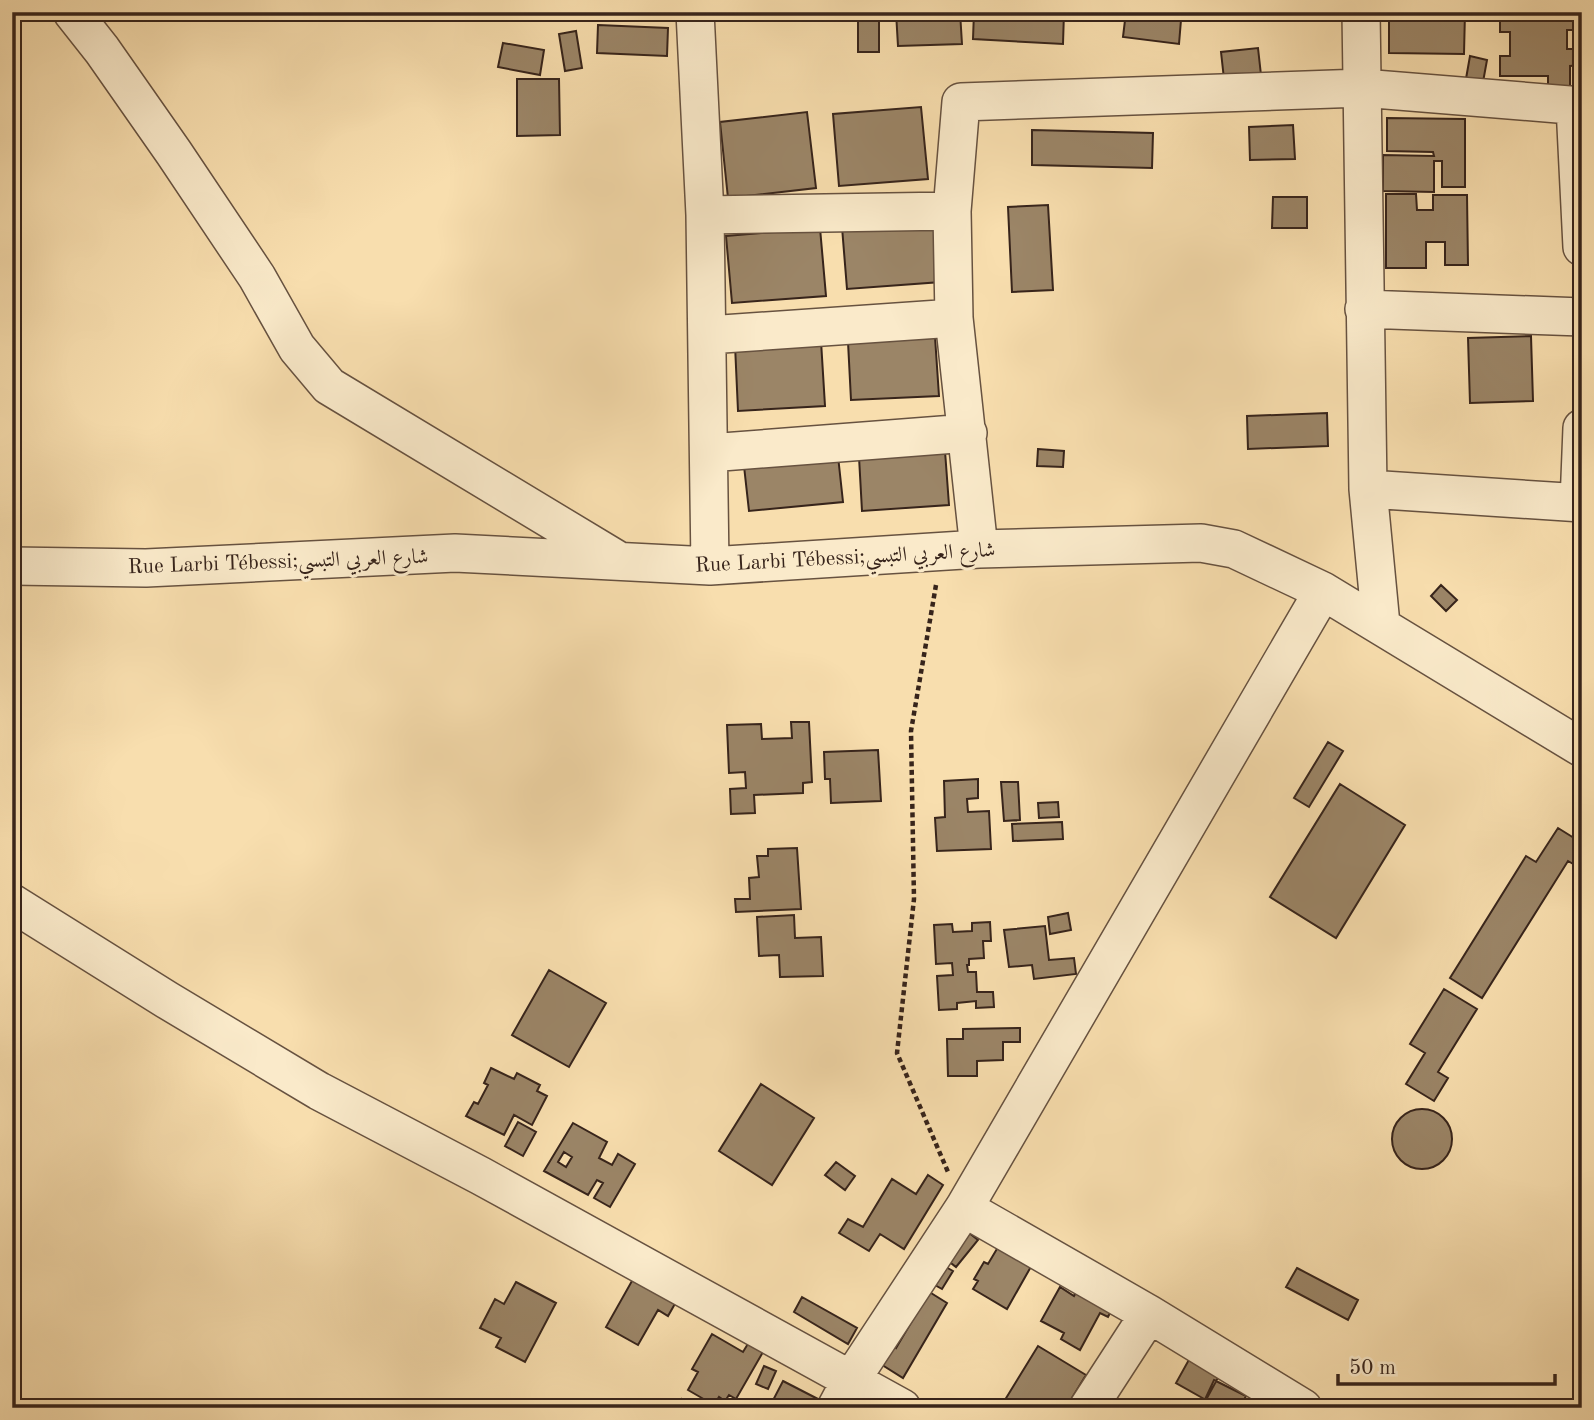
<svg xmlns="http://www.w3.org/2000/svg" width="1594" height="1420" font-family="'Old Standard TT',Amiri,serif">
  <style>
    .building { fill: #9b8567; stroke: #37241b; stroke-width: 2; fill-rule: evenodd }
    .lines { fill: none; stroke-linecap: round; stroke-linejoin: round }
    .minor-casing { stroke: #675240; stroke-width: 40 }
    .path { stroke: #37241b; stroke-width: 4.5; stroke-dasharray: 5 3.5; stroke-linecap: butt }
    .minor { stroke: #faeaca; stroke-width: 37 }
    .labels { text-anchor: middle; stroke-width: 6; stroke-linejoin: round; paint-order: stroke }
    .street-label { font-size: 21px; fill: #37241b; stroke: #faeaca }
  </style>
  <rect width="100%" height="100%" fill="#f8deae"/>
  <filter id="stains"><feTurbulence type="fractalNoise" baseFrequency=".00286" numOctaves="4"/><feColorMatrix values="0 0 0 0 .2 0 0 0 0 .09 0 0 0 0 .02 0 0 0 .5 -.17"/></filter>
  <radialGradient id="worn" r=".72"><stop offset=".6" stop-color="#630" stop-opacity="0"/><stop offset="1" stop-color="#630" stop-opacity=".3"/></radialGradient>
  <path class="building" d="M558,12H582V17L558,18Z
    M592,12H612L611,16L592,17Z
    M896,12H960L962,44L898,46Z
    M974,12H1064L1063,44L973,39Z
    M1126,12H1172L1171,19L1181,20L1179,44L1123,37Z
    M1410,12H1465L1464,54L1389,53V20H1409Z
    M1500,12H1582V30H1567V49H1582V65L1570,66V89H1548V76H1500V56H1510V32H1500Z
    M879,19V52H858V20Z
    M598,25L668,28L667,56L597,53Z
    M576,31L582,68L565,71L559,34Z
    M503,43L544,50L540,75L498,67Z
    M1258,48L1261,75L1224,79L1221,52Z
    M1470,56L1487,60L1481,93L1464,90Z
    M517,79H559L560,135L517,136Z
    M921,107L928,179L839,186L833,114Z
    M807,112L816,188L728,198L720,122Z
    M1387,118L1465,119V187H1442V161H1434V192L1383,191V155L1434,156L1433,152L1387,151Z
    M1293,125L1295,159L1250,160L1249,127Z
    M1032,130L1153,133L1152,168L1032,165Z
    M1386,194H1416L1417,210H1433V195H1467L1468,265H1445V242H1426V268H1386Z
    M1273,197H1307V228H1272Z
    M1048,205L1053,290L1012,292L1008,207Z
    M936,220L941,282L847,289L842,227Z
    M820,228L826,296L732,303L726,236Z
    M1531,336L1533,401L1470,403L1468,338Z
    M935,337L939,396L851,400L848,342Z
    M821,341L825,406L738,411L735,345Z
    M1327,413L1328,446L1248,449L1247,416Z
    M1038,449L1064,451L1063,467L1037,466Z
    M945,451L949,505L862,511L859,457Z
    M838,456L843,502L749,511L744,466Z
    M1441,585L1457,600L1446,611L1431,596Z
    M791,722H809L812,782L803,783V793L754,795L755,813L731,814L730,789L746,788L745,772L729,773L727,725L761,724L762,739L792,738Z
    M1328,742L1343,751L1309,807L1294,798Z
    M878,750L881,801L831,803L830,779H825L824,752Z
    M978,779V798L967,799L968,812L989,811L991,849L937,851L935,818L945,817L944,781Z
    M1001,782H1018L1020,820L1004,821Z
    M1340,784L1405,825L1336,938L1270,897Z
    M1058,802L1059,817L1039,818L1038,803Z
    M1062,822L1063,839L1013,841L1012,824Z
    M1558,828L1582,843V869L1568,861L1482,998L1450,978L1526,856L1536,862Z
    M797,848L801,909L736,912L735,899H750L749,878L759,877L757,856H768V849Z
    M1068,913L1071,930L1050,934L1048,917Z
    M794,915L795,938L821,937L823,976L780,977L779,955L759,956L757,917Z
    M990,922L991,941H983L984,958L969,959V965H967L968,972H976L977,992H993L994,1007L976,1008V1001L957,1003V1009L939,1010L937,976L953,975L952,963L936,964L934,925L952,924L953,932L972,931V923Z
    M1045,926L1049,960L1074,958L1076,974L1034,979L1032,965L1009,967L1004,930Z
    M549,970L606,1003L569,1067L512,1035Z
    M1444,989L1477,1009L1438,1072L1448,1078L1434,1101L1406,1084L1425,1053L1410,1044Z
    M1020,1028V1042H1003V1060L977,1061V1076H948L947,1039H963V1029Z
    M491,1068L514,1079L517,1073L540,1085L537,1091L547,1096L532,1125L514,1115L504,1135L466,1116L474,1102L478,1104L488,1085L484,1083Z
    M761,1084L814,1118L772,1185L719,1151Z
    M1392 1139a30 30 0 1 1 60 0a30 30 0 1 1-60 0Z
    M518,1122L536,1132L523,1156L505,1146Z
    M573,1123L607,1142L599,1158L612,1165L618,1154L635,1164L610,1207L594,1198L603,1183L597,1180L588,1195L544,1171ZM564,1152L572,1157L566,1167L558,1162Z
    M836,1162L855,1176L845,1190L825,1175Z
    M928,1175L943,1185L904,1249L880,1234L869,1251L839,1233L848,1219L863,1227L892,1179L916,1194Z
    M954,1221L978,1240L956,1267L932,1248Z
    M1004,1237L1037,1256L1007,1309L973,1289L978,1281L974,1279L984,1262L988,1264Z
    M935,1261L953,1271L942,1289L924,1279Z
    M1297,1268L1358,1300L1348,1320L1286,1287Z
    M637,1272L680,1295L668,1316L658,1310L638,1345L606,1327Z
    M516,1282L556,1303L525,1362L496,1347L501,1338L480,1328L495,1299L504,1304Z
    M1082,1282L1116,1301L1108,1317L1100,1313L1080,1350L1061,1339L1064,1333L1041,1321L1060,1287L1074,1296Z
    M923,1288L947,1303L903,1378L879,1363L890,1344L896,1348L919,1309Z
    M802,1297L857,1328L848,1344L794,1312Z
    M712,1334L743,1352L752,1337L767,1345L736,1399L729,1395L725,1401L719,1397L714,1405L688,1390L698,1372L692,1369Z
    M1038,1346L1086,1375L1066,1408H1000Z
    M1196,1347L1226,1363L1206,1400L1176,1383Z
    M764,1366L776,1371L768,1389L756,1384Z
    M1214,1380L1246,1396L1240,1408H1232L1222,1403L1220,1408H1201Z
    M783,1381L818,1399L813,1408H769Z
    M682,1399L698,1408H669L672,1403L678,1407Z"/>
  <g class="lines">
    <defs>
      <path id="minor" d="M72,12L102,50L174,153L257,277L297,348L329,386L616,559
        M695,12L705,215L710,566
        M1361,12L1368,489L1381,625
        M1575,106L1582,247
        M705,215L952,211
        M1364,309L1582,317
        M708,335L954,318
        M709,453L968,433
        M1368,489L1582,503
        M1579,503L1582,428
        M979,549L954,318L952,211L961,102L1362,88L1582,106
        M12,566L146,568L455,553L710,566L979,549L1201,543L1234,549L1323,591L1582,748
        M12,903L167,1000L319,1091L481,1176L902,1408
        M964,1208L1149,1314L1303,1408
        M836,1408L851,1380L964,1208L1323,591
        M1088,1408L1149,1314"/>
    </defs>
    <use href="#minor" class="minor-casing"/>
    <path class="path" d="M936,585L911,731L914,899L897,1053L948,1172"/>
    <use href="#minor" class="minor"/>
  </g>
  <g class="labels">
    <g class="street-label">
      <text transform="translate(845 557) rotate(-3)" y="7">Rue Larbi Tébessi;شارع العربي التبسي</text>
      <text transform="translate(278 561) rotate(-2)" y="7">Rue Larbi Tébessi;شارع العربي التبسي</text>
    </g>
  </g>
  <rect width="1594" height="1420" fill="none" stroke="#f8deae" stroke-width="42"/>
  <rect x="14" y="14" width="1566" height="1392" fill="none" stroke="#37241b" stroke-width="3.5"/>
  <rect x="21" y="21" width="1552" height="1378" fill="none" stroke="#37241b" stroke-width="2"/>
  <path d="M1338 1374v10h217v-10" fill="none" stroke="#37241b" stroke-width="3.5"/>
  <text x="1349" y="1374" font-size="21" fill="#37241b" stroke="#faeaca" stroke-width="5" paint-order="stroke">50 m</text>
  <rect width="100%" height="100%" filter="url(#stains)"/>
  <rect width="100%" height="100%" fill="url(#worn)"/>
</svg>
